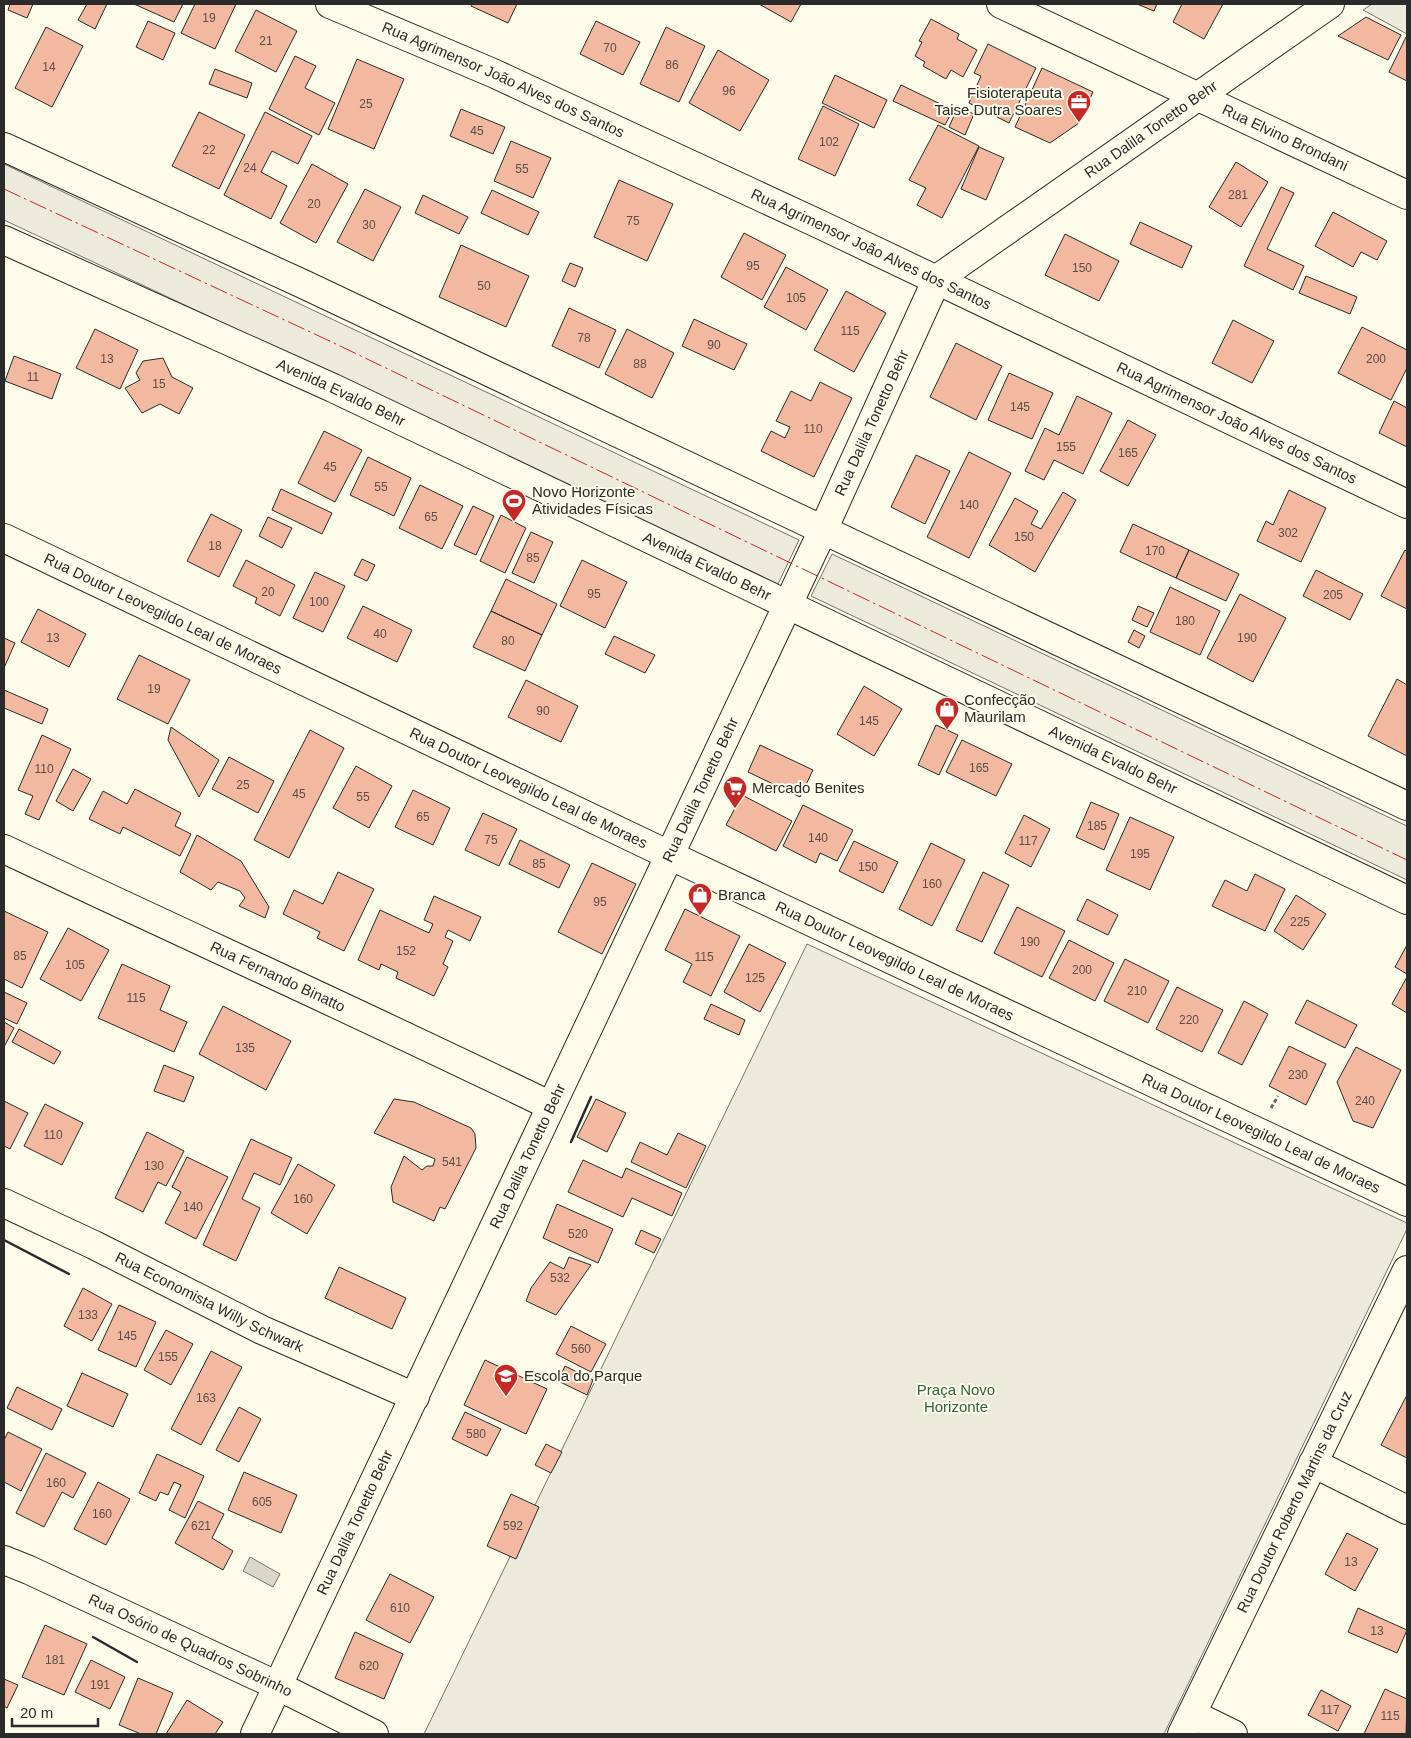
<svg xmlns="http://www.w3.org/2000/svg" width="1411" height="1738" font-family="Helvetica,sans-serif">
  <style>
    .green { fill: #ecebdb; stroke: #74746e }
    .water { fill: #d8d7c9; stroke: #74746e }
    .building { fill: #f2b8a0; stroke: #2b2b2b }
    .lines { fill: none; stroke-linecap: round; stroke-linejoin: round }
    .minor-casing { stroke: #2b2b2b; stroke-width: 30 }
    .path { stroke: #6a6964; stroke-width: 3; stroke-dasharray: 4 2.5; stroke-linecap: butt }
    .minor { stroke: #fdfbea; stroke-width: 28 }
    .wall { stroke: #2b2b2b; stroke-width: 2.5 }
    .power { stroke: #c62828; stroke-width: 1; stroke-dasharray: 18 4 2.5 4; stroke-linecap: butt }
    .labels { text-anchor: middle; stroke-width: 4; stroke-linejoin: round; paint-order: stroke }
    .number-label { font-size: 12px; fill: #5d4e48 }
    .street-label { font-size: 15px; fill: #2b2b2b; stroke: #fdfbea }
    .poi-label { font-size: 15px; fill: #2b2b2b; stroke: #fdfbea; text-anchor: start }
    .park-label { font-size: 15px; fill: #34623c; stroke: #fdfbea }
  </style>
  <rect width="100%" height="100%" fill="#fdfbea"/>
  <path class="green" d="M1372,4H1407V34L1363,10Z
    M4,164L799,540L778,584L4,220Z
    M832,554L1407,826V880L811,596Z
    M807,944L1407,1223V1229L1164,1734H424Z"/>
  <path class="water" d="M250,1557L280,1574L273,1587L243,1571Z"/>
  <path class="building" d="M10,4H33L27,18L8,10Z
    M87,4H107L95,29L78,20Z
    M134,4H183L174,22Z
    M195,4H236L215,49L181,33Z
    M472,4H517L508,23L471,6Z
    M759,4H801L791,22Z
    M1137,4H1157L1154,11Z
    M1182,4H1223L1204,39L1173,22Z
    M256,10L297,31L276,72L235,51Z
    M1366,17L1401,35L1388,60L1338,36Z
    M931,19L959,34L957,39L977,50L963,77L951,70L946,79L923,66L925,62L915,56L922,42L919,41Z
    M148,21L175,33L163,60L136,47Z
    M596,21L640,42L623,75L580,54Z
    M46,27L83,46L52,107L15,88Z
    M666,27L705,46L679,102L640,84Z
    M1406,37L1407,38V81L1389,72Z
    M988,44L1036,68L1009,123L969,103L981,76L974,73Z
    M718,50L769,80L740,131L689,103Z
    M295,56L316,66L305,88L335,103L319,135L269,109Z
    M357,59L404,79L374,149L328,129Z
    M1042,68L1093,92L1079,123L1050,143L1015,127Z
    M215,69L252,83L247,98L209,84Z
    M835,75L887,100L874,128L822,103Z
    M901,85L953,110L945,125L893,101Z
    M823,106L859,124L835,176L798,159Z
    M958,107L974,114L965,135L949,127Z
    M461,109L505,127L493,154L450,136Z
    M199,112L245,135L219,189L172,166Z
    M265,112L312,136L298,164L272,151L261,172L287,186L271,219L224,195Z
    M938,125L979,146L942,218L917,205L926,188L909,180Z
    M511,141L551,158L533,198L494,181Z
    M979,147L1004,158L986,200L961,189Z
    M1236,162L1268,182L1241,227L1209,207Z
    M312,164L348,184L316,243L280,223Z
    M619,180L673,204L647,261L594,237Z
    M1281,187L1294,193L1267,249L1304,266L1293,290L1244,266Z
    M365,189L401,207L373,261L337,242Z
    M492,190L539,212L528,235L481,213Z
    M423,195L468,217L459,234L415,213Z
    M1333,212L1387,241L1377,260L1361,252L1353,267L1315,246Z
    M1140,222L1192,246L1182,268L1130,244Z
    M744,233L786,255L762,300L721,277Z
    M1065,234L1119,261L1099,301L1045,275Z
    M461,245L529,276L506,327L439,297Z
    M570,263L583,268L575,287L562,281Z
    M786,267L828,290L806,330L764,307Z
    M1306,276L1357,297L1350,314L1299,293Z
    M846,291L886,313L854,372L814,350Z
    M569,308L616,330L599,368L552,346Z
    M694,319L747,344L734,370L682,346Z
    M1233,320L1274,341L1252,383L1212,363Z
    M1362,327L1407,350V368L1391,400L1338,373Z
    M95,329L138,350L120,389L76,368Z
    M627,329L674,353L652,398L605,374Z
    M956,343L1002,366L976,420L930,397Z
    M14,356L61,374L52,399L5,381Z
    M163,358L172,377L193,388L179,414L160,404L142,413L125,388L140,380L136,373L143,361Z
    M1009,373L1053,393L1032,439L988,420Z
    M820,382L852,398L814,477L761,451L771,431L785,438L790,427L776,421L791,391L811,401Z
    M1077,396L1112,413L1083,474L1054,460L1044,480L1025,471L1045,428L1059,435Z
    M1394,401L1407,408V447L1379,433Z
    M1128,420L1156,435L1128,486L1100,471Z
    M324,431L362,450L335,502L298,483Z
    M969,452L1011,473L969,558L927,537Z
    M916,455L950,471L925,524L891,507Z
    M368,457L411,478L394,516L350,495Z
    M420,485L463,506L442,549L399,528Z
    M281,489L332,513L322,534L272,510Z
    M1289,490L1326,508L1301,562L1257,541L1266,521L1273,525Z
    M1063,492L1076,500L1035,572L989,545L1015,498L1038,511L1031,524L1041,529Z
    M473,506L494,516L476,555L454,545Z
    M211,514L242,530L219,577L187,561Z
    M501,515L526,528L505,573L480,561Z
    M268,517L292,528L282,548L259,536Z
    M1133,524L1189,550L1176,578L1120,552Z
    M531,532L553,542L534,583L512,573Z
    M1189,550L1239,574L1226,601L1176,578Z
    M1405,550L1407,552V609L1381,596Z
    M362,559L375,565L367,581L354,575Z
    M246,560L295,585L280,616L255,603L257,598L233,586Z
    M582,560L627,582L605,628L560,606Z
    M1316,570L1363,594L1350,620L1303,596Z
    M315,572L345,586L323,632L293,618Z
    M506,579L557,604L542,635L491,611Z
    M1170,587L1220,611L1200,655L1150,632Z
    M1240,594L1286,618L1253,682L1207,658Z
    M363,606L412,630L397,662L347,638Z
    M1138,606L1154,613L1147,627L1132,620Z
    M38,609L86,634L69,667L21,642Z
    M491,611L542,635L525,671L473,647Z
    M1134,630L1145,636L1139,648L1128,642Z
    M614,636L655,655L645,673L605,654Z
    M4,638L15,643L4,668Z
    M139,655L190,680L168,724L117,699Z
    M1397,679L1407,685V756L1368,736Z
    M526,680L578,706L561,742L508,717Z
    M864,686L902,709L874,756L837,734Z
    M4,690L48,709L42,724L4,708Z
    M936,725L958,735L939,775L918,765Z
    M171,727L219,760L199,797L168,740Z
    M310,730L344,748L289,858L254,840Z
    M42,735L71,749L39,820L25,814L33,796L18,790Z
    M962,740L1012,764L996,796L946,772Z
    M760,745L813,770L800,797L748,772Z
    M229,757L274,781L258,813L212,789Z
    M356,766L392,786L369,828L333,808Z
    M73,769L91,779L73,811L56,801Z
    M135,789L181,813L175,826L191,834L180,856L123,827L120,834L89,819L103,791L127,804Z
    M413,790L450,808L433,845L395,827Z
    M742,795L792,821L776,851L726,825Z
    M1091,802L1119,814L1104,850L1076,837Z
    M803,805L853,830L837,861L820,853L816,863L783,846Z
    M483,813L517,829L499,866L465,850Z
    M1024,815L1050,829L1031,867L1005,853Z
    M1130,817L1174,837L1150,890L1106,870Z
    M197,835L241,861L269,907L265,918L239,906L245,898L240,891L218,882L211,890L180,872Z
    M520,840L570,865L559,888L509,864Z
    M854,841L898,862L883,893L839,871Z
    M931,843L965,860L932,926L899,909Z
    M592,863L636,884L602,954L558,932Z
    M338,872L374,889L344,951L317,938L320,932L283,914L294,890L323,904Z
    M983,872L1009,885L982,942L956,930Z
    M1255,874L1285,889L1265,931L1212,906L1225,880L1247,891Z
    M1296,895L1326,914L1303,950L1274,931Z
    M434,896L481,917L470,941L448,930L445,937L453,941L443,964L448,967L434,996L396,978L398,972L381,964L379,970L358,960L380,910L429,933L433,924L424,920Z
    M1087,899L1118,915L1108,935L1077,920Z
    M1017,907L1065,931L1042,977L994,953Z
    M685,909L740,936L711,996L683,982L692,964L665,950Z
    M4,911L48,932L22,988L4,979Z
    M68,928L109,950L81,1001L40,979Z
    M1069,940L1114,963L1095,1001L1049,978Z
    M749,944L786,963L760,1012L724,992Z
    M1407,945V974L1395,967Z
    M1125,959L1169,981L1148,1023L1104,1001Z
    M122,964L170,986L160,1010L187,1022L174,1052L98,1018Z
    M1407,977V1013L1392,1004Z
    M1177,987L1223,1010L1202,1052L1156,1029Z
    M4,992L27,1003L17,1024L4,1018Z
    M1307,1000L1357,1025L1345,1048L1295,1023Z
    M1244,1001L1268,1014L1242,1065L1218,1053Z
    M711,1004L745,1020L739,1035L704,1019Z
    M223,1006L291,1041L266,1090L199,1054Z
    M4,1022L14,1028L4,1047Z
    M19,1029L61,1052L54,1064L12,1042Z
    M1289,1046L1326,1064L1306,1105L1269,1086Z
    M1356,1047L1401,1070L1373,1128L1353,1121L1337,1082Z
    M164,1065L194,1077L184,1102L154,1091Z
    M394,1099L414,1102L471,1128L475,1134L476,1148L445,1209L440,1207L434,1221L393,1202L391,1187L404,1156L422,1170L427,1166H433L435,1159L374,1133Z
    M596,1099L626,1113L607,1152L577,1137Z
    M4,1101L28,1113L10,1149L4,1146Z
    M45,1104L83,1123L62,1165L24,1146Z
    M147,1132L184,1151L166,1186L158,1182L143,1212L115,1198Z
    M678,1133L706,1146L686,1188L631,1162L640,1142L667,1155Z
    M251,1139L292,1158L280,1185L254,1173L242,1199L260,1208L236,1261L203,1245Z
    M187,1157L228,1177L196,1239L165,1223L181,1192L172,1187Z
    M583,1160L622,1178L626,1168L682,1193L672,1216L632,1198L623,1217L568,1192Z
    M298,1164L335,1185L307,1234L271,1213Z
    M557,1204L613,1229L598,1263L543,1238Z
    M641,1230L661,1239L654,1253L635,1244Z
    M569,1257L591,1265L556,1315L526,1301L531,1288L550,1262L564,1269Z
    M339,1267L406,1298L392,1329L325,1298Z
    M83,1288L112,1304L92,1341L64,1326Z
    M119,1305L156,1322L136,1367L98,1350Z
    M571,1326L606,1344L591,1372L556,1354Z
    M166,1330L193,1344L171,1385L144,1370Z
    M211,1351L242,1367L201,1445L171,1429Z
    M485,1360L547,1389L526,1434L464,1405Z
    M565,1366L593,1380L587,1395L558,1381Z
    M82,1373L128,1394L113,1427L67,1406Z
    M17,1387L62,1409L52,1430L7,1408Z
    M1407,1395V1458L1381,1445Z
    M239,1407L261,1419L239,1462L216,1450Z
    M465,1412L501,1429L487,1456L452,1439Z
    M8,1432L42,1449L21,1491L4,1482V1440Z
    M546,1444L562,1452L551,1473L535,1465Z
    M46,1453L86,1473L73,1498L62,1492L44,1527L16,1513Z
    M157,1454L204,1476L185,1518L169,1510L181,1485L174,1482L168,1495L160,1492L156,1501L139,1493Z
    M244,1472L297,1495L281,1533L228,1510Z
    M98,1482L130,1499L106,1545L74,1529Z
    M511,1494L539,1507L516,1559L487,1546Z
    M198,1501L224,1514L212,1538L233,1551L223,1570L175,1543Z
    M1347,1533L1378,1549L1355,1591L1325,1574Z
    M390,1574L434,1597L410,1643L366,1620Z
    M1358,1608L1407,1630L1397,1653L1348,1632Z
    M45,1625L87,1644L64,1695L22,1677Z
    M355,1632L403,1654L384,1699L335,1678Z
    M91,1660L125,1677L110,1709L75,1692Z
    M138,1678L173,1693L156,1734H141L119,1725Z
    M4,1679L18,1685L7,1708L4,1706Z
    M1385,1689L1407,1699L1406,1734H1364Z
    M1321,1690L1351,1706L1338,1731L1308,1715Z
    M187,1700L223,1722L215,1734H166Z"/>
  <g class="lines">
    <defs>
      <g id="minor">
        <path id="s1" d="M330,4L493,73L819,224L1407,504"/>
        <path id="s2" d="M1001,4L1407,195"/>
        <path d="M4,147L303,284L1407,806"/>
        <path id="s3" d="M4,240L333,388L1407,900"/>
        <path id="s4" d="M4,538L669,855L1407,1202"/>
        <path id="s5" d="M4,849C186,935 370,1018 551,1106"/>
        <path id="s6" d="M4,1203L94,1245L262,1330L415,1397"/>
        <path d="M1313,1463L1407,1510"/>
        <path id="s7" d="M4,1560L29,1570L278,1686L374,1734"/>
        <path d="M1192,1714L1233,1734"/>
        <path id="s8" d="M255,1734L823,530L937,279L1330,4"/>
        <path id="s9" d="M1182,1734L1407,1270"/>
      </g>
    </defs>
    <use href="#minor" class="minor-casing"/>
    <path class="path" d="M1271,1108L1278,1096"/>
    <use href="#minor" class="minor"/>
    <path class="wall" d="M571,1142L591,1097
      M4,1240L69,1274
      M93,1637L137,1662"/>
    <path class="power" d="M4,189L336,344L1407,860"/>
  </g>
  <defs>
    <symbol id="office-pin" viewBox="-11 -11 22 30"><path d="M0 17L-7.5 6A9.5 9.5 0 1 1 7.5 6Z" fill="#c62828" stroke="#fdfbea"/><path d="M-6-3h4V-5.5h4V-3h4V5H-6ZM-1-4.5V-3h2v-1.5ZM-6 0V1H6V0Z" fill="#fff"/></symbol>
    <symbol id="stadium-pin" viewBox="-11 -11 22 30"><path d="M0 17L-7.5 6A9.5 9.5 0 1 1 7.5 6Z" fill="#c62828" stroke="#fdfbea"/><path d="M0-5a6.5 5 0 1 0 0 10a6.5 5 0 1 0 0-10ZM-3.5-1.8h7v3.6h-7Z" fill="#fff"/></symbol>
    <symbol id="shop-pin" viewBox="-11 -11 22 30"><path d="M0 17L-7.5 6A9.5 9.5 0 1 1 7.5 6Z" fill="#c62828" stroke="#fdfbea"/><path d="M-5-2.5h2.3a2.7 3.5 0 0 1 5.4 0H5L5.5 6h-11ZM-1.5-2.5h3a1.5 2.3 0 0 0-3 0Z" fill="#fff"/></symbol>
    <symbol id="supermarket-pin" viewBox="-11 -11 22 30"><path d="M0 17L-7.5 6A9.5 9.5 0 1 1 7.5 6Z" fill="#c62828" stroke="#fdfbea"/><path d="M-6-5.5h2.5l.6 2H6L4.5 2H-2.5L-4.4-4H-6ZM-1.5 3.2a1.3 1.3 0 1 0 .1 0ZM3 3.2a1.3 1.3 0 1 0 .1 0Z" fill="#fff"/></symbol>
    <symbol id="school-pin" viewBox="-11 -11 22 30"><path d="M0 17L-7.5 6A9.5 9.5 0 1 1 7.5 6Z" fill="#c62828" stroke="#fdfbea"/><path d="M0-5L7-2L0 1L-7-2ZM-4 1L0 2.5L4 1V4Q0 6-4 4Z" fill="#fff"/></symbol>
  </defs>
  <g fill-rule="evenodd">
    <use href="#office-pin" x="1065" y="88" width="28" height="38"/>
    <use href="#stadium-pin" x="500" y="487" width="28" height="38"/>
    <use href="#shop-pin" x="933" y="695" width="28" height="38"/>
    <use href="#supermarket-pin" x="721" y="774" width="28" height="38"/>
    <use href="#shop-pin" x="686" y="881" width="28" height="38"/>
    <use href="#school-pin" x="492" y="1362" width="28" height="38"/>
  </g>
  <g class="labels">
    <g class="number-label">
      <text x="209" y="22">19</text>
      <text x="266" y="45">21</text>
      <text x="610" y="52">70</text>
      <text x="672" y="69">86</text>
      <text x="49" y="71">14</text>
      <text x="729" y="95">96</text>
      <text x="366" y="108">25</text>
      <text x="477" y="135">45</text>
      <text x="829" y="146">102</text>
      <text x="209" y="154">22</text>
      <text x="250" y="172">24</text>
      <text x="522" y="173">55</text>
      <text x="1238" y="199">281</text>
      <text x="314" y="208">20</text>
      <text x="633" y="225">75</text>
      <text x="369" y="229">30</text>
      <text x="753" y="270">95</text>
      <text x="1082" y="272">150</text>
      <text x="484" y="290">50</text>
      <text x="796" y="302">105</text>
      <text x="850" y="335">115</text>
      <text x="584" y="342">78</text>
      <text x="714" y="349">90</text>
      <text x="107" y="363">13</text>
      <text x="1376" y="363">200</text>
      <text x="640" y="368">88</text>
      <text x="33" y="381">11</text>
      <text x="159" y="388">15</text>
      <text x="1020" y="411">145</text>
      <text x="813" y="433">110</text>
      <text x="1066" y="451">155</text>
      <text x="1128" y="457">165</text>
      <text x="330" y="471">45</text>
      <text x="381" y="491">55</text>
      <text x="969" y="509">140</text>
      <text x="431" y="521">65</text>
      <text x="1288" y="537">302</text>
      <text x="1024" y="541">150</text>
      <text x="215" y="550">18</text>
      <text x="1155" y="555">170</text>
      <text x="533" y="562">85</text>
      <text x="268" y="596">20</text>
      <text x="594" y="598">95</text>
      <text x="1333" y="599">205</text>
      <text x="319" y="606">100</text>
      <text x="1185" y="625">180</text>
      <text x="380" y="638">40</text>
      <text x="53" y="642">13</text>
      <text x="1247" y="642">190</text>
      <text x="508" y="645">80</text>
      <text x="154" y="693">19</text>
      <text x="543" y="715">90</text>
      <text x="869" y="725">145</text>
      <text x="979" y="772">165</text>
      <text x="44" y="773">110</text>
      <text x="243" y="789">25</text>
      <text x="299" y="798">45</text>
      <text x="363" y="801">55</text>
      <text x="423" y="821">65</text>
      <text x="1097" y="830">185</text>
      <text x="818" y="842">140</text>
      <text x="491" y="844">75</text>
      <text x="1028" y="845">117</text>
      <text x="1140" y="858">195</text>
      <text x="539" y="868">85</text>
      <text x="868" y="871">150</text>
      <text x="932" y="888">160</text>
      <text x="600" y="906">95</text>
      <text x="1300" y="926">225</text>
      <text x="1030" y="946">190</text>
      <text x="406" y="955">152</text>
      <text x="20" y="960">85</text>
      <text x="704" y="961">115</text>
      <text x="75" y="969">105</text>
      <text x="1082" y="974">200</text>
      <text x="755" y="982">125</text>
      <text x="1137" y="995">210</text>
      <text x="136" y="1002">115</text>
      <text x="1189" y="1024">220</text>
      <text x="245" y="1052">135</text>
      <text x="1298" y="1079">230</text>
      <text x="1365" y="1105">240</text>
      <text x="53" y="1139">110</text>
      <text x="452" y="1166">541</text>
      <text x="154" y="1170">130</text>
      <text x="303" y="1203">160</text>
      <text x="193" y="1211">140</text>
      <text x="578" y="1238">520</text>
      <text x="560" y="1282">532</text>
      <text x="88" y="1319">133</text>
      <text x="127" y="1340">145</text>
      <text x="581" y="1353">560</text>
      <text x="168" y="1361">155</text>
      <text x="206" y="1402">163</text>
      <text x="476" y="1438">580</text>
      <text x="56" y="1487">160</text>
      <text x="262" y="1506">605</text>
      <text x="102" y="1518">160</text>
      <text x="201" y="1530">621</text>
      <text x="513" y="1530">592</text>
      <text x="1351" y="1566">13</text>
      <text x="400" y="1612">610</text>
      <text x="1377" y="1635">13</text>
      <text x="55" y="1664">181</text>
      <text x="369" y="1670">620</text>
      <text x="100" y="1689">191</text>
      <text x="1330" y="1714">117</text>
      <text x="1390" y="1720">115</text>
    </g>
    <g class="street-label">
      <text dy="5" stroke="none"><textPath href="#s1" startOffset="189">Rua Agrimensor João Alves dos Santos</textPath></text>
      <text dy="5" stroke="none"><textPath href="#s8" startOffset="1868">Rua Dalila Tonetto Behr</textPath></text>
      <text dy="5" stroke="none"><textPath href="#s2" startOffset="314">Rua Elvino Brondani</textPath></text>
      <text dy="5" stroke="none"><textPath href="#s1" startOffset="594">Rua Agrimensor João Alves dos Santos</textPath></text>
      <text dy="5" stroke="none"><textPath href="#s3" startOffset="370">Avenida Evaldo Behr</textPath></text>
      <text dy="5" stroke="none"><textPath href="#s1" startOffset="999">Rua Agrimensor João Alves dos Santos</textPath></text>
      <text dy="5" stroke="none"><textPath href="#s8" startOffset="1449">Rua Dalila Tonetto Behr</textPath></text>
      <text dy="5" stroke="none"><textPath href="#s3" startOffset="775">Avenida Evaldo Behr</textPath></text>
      <text dy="5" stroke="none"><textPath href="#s4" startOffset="176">Rua Doutor Leovegildo Leal de Moraes</textPath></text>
      <text dy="5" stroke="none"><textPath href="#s3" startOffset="1225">Avenida Evaldo Behr</textPath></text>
      <text dy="5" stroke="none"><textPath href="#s4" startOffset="581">Rua Doutor Leovegildo Leal de Moraes</textPath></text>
      <text dy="5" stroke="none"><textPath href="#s8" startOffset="1044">Rua Dalila Tonetto Behr</textPath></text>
      <text dy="5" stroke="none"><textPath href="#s4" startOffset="986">Rua Doutor Leovegildo Leal de Moraes</textPath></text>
      <text dy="5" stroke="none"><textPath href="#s5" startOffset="302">Rua Fernando Binatto</textPath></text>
      <text dy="5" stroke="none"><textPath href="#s4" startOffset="1391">Rua Doutor Leovegildo Leal de Moraes</textPath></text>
      <text dy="5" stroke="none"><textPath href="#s8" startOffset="639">Rua Dalila Tonetto Behr</textPath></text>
      <text dy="5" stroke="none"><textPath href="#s6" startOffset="228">Rua Economista Willy Schwark</textPath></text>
      <text dy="5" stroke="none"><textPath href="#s9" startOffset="258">Rua Doutor Roberto Martins da Cruz</textPath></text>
      <text dy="5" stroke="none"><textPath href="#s8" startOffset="234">Rua Dalila Tonetto Behr</textPath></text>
      <text dy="5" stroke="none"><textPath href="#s7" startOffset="205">Rua Osório de Quadros Sobrinho</textPath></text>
    </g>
    <g class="poi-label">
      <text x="1062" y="98" text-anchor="end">Fisioterapeuta<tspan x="1062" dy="17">Taise Dutra Soares</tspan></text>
      <text x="532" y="497">Novo Horizonte<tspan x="532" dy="17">Atividades Físicas</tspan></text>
      <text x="964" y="705">Confecção<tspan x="964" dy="17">Maurilam</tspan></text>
      <text x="752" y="793">Mercado Benites</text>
      <text x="718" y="900">Branca</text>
      <text x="524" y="1381">Escola do Parque</text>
    </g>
    <g class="park-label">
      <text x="956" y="1395">Praça Novo<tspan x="956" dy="17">Horizonte</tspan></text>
    </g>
  </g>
  <rect width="1411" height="1738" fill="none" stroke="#2b2b2b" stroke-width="10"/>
  <path d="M12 1718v8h86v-8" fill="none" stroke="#2b2b2b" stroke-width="2.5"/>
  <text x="20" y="1718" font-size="15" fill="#2b2b2b" stroke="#fdfbea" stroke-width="4" paint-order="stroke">20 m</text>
</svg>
